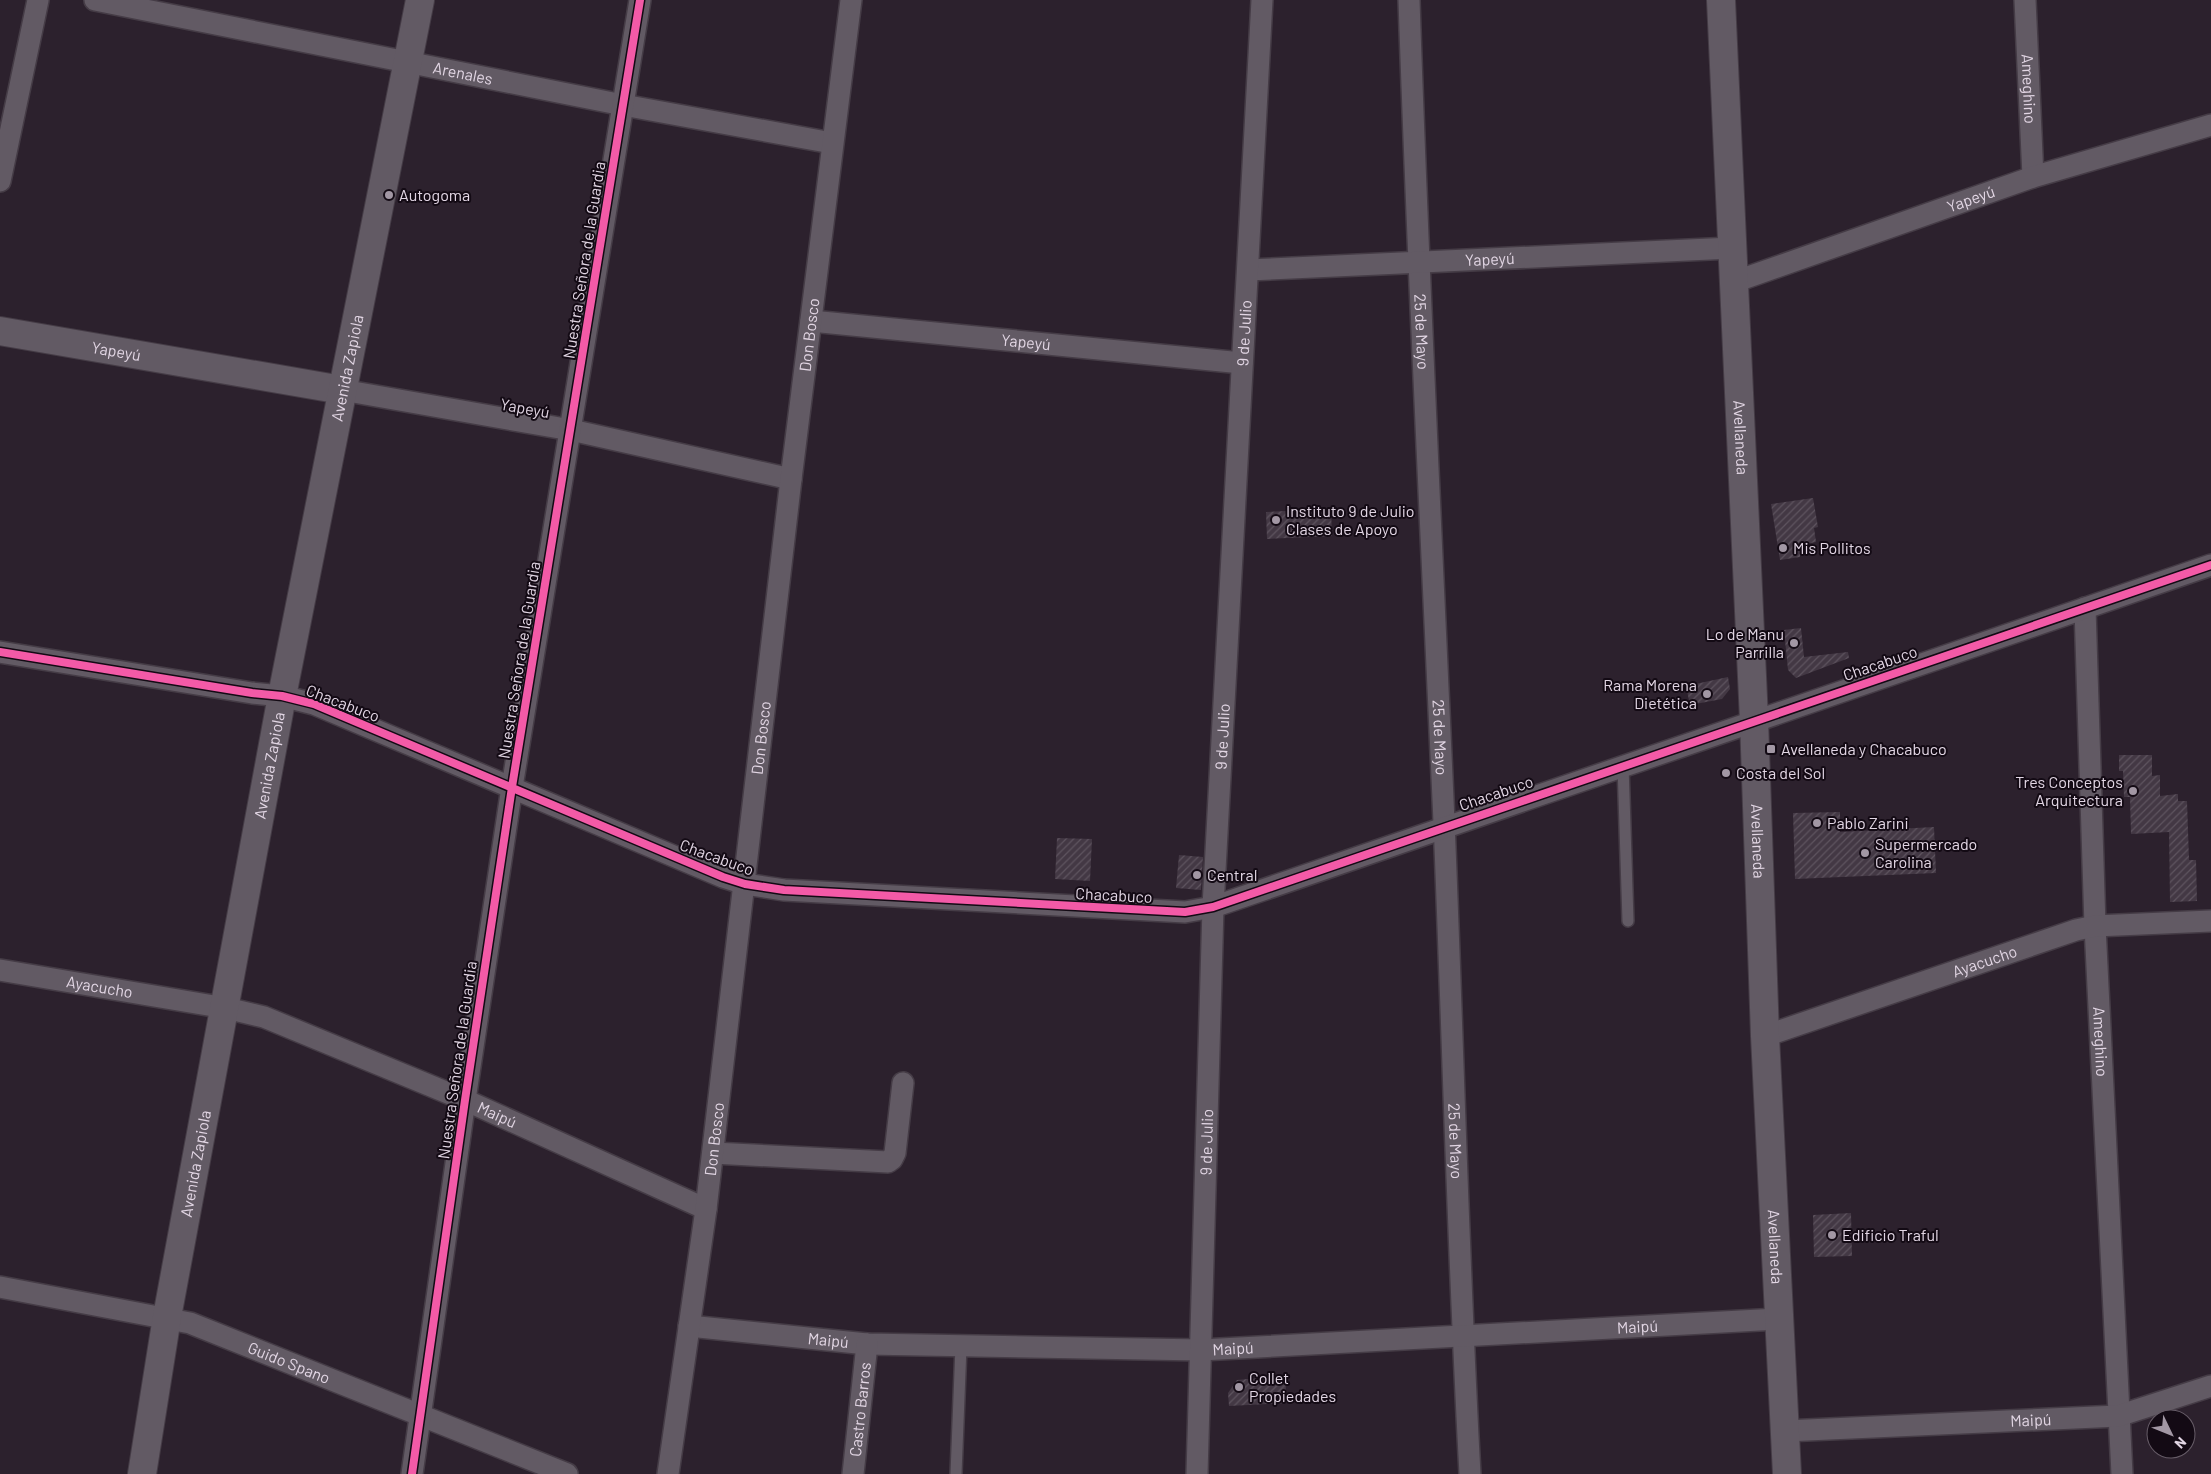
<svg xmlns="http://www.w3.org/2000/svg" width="2211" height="1474" font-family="Barlow,sans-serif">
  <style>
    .building { fill: url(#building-hatch) }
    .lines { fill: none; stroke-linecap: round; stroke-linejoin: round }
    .lane-casing { stroke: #453c46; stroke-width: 14 }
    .street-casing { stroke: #453c46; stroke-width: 24 }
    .secondary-casing { stroke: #453c46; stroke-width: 30 }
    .lane { stroke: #625a64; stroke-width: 11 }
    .street { stroke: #625a64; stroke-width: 21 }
    .secondary { stroke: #625a64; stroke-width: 28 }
    .cycleway-casing { stroke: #130a14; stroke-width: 11 }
    .cycleway { stroke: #f35aa7; stroke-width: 8 }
    .poi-dot { fill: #a297a4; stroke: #130a14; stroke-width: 2 }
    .labels { text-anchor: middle; stroke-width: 4; stroke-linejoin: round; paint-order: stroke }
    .street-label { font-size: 16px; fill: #e2d6e4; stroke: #130a14 }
    .poi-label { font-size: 16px; fill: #e2d6e4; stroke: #130a14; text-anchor: start }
  </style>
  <defs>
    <pattern id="building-hatch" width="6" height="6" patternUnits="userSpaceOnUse" patternTransform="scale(1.25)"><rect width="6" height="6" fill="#433844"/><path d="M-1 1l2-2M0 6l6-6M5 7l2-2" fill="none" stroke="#5e545f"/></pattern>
  </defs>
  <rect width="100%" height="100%" fill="#2c212d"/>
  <path class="building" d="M1813,498L1818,527L1814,528L1816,542L1801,545L1800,557L1780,560L1771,504Z
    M1331,509L1332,536L1267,539L1266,512Z
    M1801,628L1804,657L1848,652L1849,658L1796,678L1788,670L1784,630Z
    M1728,677L1730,689L1722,699L1690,705L1686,686Z
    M2119,755H2152V776L2160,775V796L2178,794V801H2187L2189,860H2196L2197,901L2170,902L2169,832L2131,834L2130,797H2124L2123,771H2119Z
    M1840,812V832L1934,827L1936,873L1795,879L1793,813Z
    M1057,838L1092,839L1090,881L1055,879Z
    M1179,855L1203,857L1201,890L1176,888Z
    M1851,1213L1852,1256L1814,1257L1813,1215Z
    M1285,1376L1287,1403L1229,1406L1228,1393L1237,1380Z"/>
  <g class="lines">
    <defs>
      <path id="lane" d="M1623,765L1628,921
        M956,1474L961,1346"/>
      <g id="street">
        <path id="s1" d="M95,0L623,105L832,143"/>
        <path id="s2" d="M1409,0C1418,274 1432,548 1444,822C1453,1039 1458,1257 1470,1474"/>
        <path id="s3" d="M2025,0L2033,177"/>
        <path d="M0,181L38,0"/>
        <path id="s4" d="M1248,270L1732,248"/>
        <path id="s5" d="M1734,282L2033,177L2211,125"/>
        <path id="s6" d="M811,321L1242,363"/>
        <path d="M342,390L571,430L791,479"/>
        <path id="s7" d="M2085,608L2095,926L2122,1474"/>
        <path d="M0,652L252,693L282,696L314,704L723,877L745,884L784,890L1185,912L1213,907L2211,565"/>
        <path id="s8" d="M0,970L226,1008L264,1017L465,1100L706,1209"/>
        <path id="s9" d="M1765,1036L2076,930L2095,926L2211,921"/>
        <path d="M713,1153L888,1162L892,1159L895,1153L903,1083"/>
        <path id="s10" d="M0,1287L190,1323L567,1474"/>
        <path id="s11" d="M689,1326L867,1344L1201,1350L1778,1319"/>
        <path id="s12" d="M1785,1431L2118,1416L2211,1386"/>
        <path d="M412,1474L465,1100L512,787L640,0"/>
        <path id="s13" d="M668,1474L706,1209L791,479L851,0"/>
        <path id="s14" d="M853,1474L867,1344"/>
        <path id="s15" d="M1197,1474L1213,907L1262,0"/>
      </g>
      <g id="secondary">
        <path id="s16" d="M1721,0L1754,720L1765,1036L1787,1474"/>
        <path id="s17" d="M0,331L342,390"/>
        <path id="s18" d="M142,1474L167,1317L282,696L420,0"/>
      </g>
    </defs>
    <use href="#lane" class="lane-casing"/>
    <use href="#street" class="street-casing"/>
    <use href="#secondary" class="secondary-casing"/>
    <use href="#lane" class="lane"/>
    <use href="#street" class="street"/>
    <use href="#secondary" class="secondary"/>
    <defs>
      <path id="cycleway" d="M0,652L252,693L282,696L314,704L723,877L745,884L784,890L1185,912L1213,907L2211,565
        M412,1474L465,1100L512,787L640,0"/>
    </defs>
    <use href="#cycleway" class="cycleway-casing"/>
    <use href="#cycleway" class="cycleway"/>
  </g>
  <g class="poi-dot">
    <circle cx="389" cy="195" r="5"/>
    <circle cx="1276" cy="520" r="5"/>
    <circle cx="1783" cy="548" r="5"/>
    <circle cx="1794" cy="643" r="5"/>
    <circle cx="1707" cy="694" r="5"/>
    <rect x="1766" y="744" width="10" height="10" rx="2.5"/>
    <circle cx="1726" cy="773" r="5"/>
    <circle cx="2133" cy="791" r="5"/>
    <circle cx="1817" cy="823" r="5"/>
    <circle cx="1865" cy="853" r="5"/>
    <circle cx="1197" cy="875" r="5"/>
    <circle cx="1832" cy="1235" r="5"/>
    <circle cx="1239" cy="1387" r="5"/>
  </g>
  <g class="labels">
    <g class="street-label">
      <text dy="6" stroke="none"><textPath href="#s1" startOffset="375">Arenales</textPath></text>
      <text dy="6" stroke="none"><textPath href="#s3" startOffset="89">Ameghino</textPath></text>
      <text dy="6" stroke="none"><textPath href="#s5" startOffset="251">Yapeyú</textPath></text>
      <text transform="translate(584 260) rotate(-81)" y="6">Nuestra Señora de la Guardia</text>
      <text dy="6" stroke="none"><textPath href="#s4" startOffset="242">Yapeyú</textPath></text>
      <text dy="6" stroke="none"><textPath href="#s15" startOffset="1142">9 de Julio</textPath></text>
      <text dy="6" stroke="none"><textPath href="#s2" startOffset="332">25 de Mayo</textPath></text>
      <text dy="6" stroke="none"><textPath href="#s13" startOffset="1148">Don Bosco</textPath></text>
      <text dy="6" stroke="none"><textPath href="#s6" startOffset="216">Yapeyú</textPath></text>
      <text dy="6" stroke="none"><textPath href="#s17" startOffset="118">Yapeyú</textPath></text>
      <text dy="6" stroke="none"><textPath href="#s18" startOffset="1125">Avenida Zapiola</textPath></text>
      <text transform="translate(525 408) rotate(10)" y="6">Yapeyú</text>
      <text dy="6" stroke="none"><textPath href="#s16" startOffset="438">Avellaneda</textPath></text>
      <text transform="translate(519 660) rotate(-81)" y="6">Nuestra Señora de la Guardia</text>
      <text transform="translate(1880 663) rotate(-19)" y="6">Chacabuco</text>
      <text transform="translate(343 703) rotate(21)" y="6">Chacabuco</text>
      <text dy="6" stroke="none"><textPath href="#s13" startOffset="742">Don Bosco</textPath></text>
      <text dy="6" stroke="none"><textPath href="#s15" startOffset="738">9 de Julio</textPath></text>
      <text dy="6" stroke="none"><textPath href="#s2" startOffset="738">25 de Mayo</textPath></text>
      <text dy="6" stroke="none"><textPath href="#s18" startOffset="720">Avenida Zapiola</textPath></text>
      <text transform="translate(1496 793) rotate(-19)" y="6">Chacabuco</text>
      <text dy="6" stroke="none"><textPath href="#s16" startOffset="842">Avellaneda</textPath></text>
      <text transform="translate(717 857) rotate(20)" y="6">Chacabuco</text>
      <text transform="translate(1114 895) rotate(3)" y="6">Chacabuco</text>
      <text dy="6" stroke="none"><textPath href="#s9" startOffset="232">Ayacucho</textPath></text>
      <text dy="6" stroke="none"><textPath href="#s8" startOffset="101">Ayacucho</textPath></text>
      <text dy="6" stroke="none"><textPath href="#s7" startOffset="434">Ameghino</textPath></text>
      <text transform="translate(457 1060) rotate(-82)" y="6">Nuestra Señora de la Guardia</text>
      <text dy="6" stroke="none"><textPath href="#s8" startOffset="521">Maipú</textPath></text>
      <text dy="6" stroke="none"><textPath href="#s13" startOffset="338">Don Bosco</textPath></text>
      <text dy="6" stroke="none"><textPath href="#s15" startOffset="332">9 de Julio</textPath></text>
      <text dy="6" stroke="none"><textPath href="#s2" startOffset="1142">25 de Mayo</textPath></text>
      <text dy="6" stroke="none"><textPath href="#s18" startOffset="315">Avenida Zapiola</textPath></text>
      <text dy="6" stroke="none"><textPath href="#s16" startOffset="1248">Avellaneda</textPath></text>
      <text dy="6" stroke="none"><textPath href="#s11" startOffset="950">Maipú</textPath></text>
      <text dy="6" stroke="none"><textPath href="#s11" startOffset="140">Maipú</textPath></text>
      <text dy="6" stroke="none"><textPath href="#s11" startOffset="545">Maipú</textPath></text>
      <text dy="6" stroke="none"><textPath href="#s10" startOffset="300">Guido Spano</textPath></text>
      <text dy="6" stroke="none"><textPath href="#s14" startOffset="65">Castro Barros</textPath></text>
      <text dy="6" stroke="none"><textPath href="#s12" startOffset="246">Maipú</textPath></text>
    </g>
    <g class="poi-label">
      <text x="399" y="201">Autogoma</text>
      <text x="1286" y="517">Instituto 9 de Julio<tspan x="1286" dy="18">Clases de Apoyo</tspan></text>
      <text x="1793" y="554">Mis Pollitos</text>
      <text x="1784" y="640" text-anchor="end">Lo de Manu<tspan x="1784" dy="18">Parrilla</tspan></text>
      <text x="1697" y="691" text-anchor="end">Rama Morena<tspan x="1697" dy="18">Dietética</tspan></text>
      <text x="1781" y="755">Avellaneda y Chacabuco</text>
      <text x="1736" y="779">Costa del Sol</text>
      <text x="2123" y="788" text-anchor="end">Tres Conceptos<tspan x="2123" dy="18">Arquitectura</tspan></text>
      <text x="1827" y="829">Pablo Zarini</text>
      <text x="1875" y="850">Supermercado<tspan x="1875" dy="18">Carolina</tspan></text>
      <text x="1207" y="881">Central</text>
      <text x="1842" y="1241">Edificio Traful</text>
      <text x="1249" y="1384">Collet<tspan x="1249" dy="18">Propiedades</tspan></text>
    </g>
  </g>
  <g transform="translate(2171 1434) rotate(133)"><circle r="24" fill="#130a14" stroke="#665c67"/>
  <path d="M0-4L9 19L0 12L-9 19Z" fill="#a297a4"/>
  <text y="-8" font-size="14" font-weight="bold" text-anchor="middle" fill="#e2d6e4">N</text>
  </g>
</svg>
